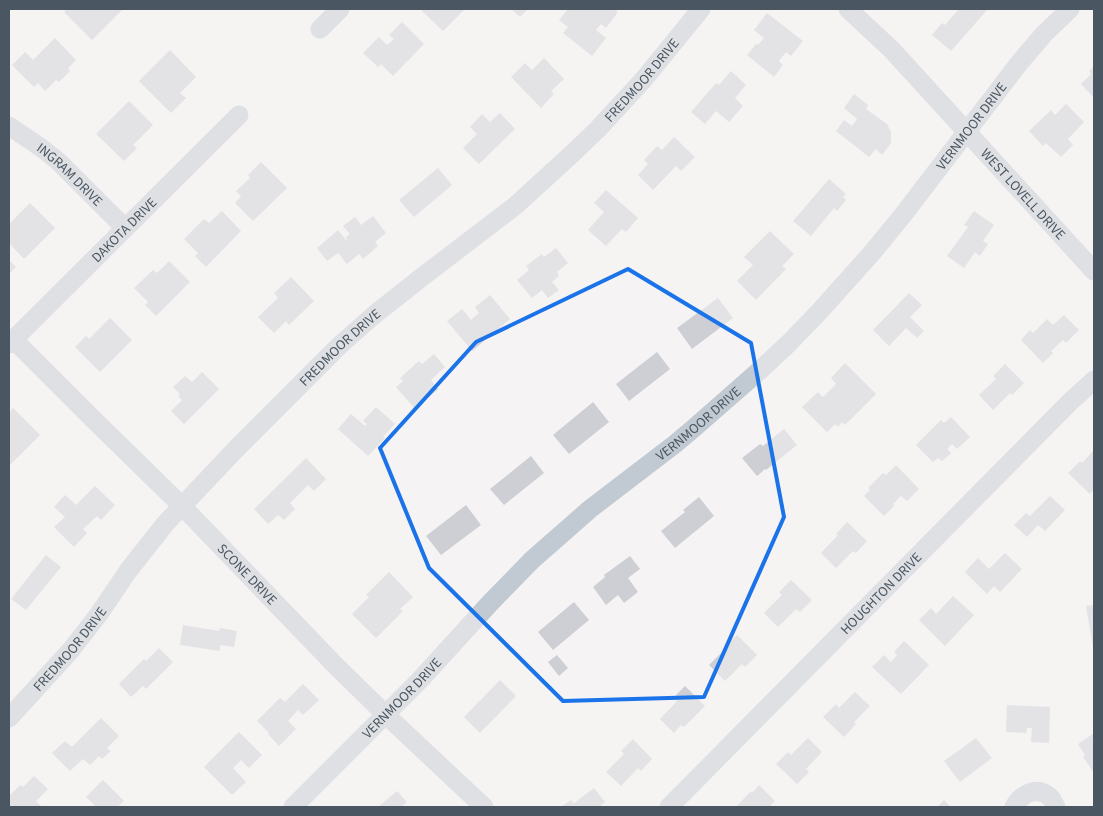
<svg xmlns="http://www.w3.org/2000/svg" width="1103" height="816" font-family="'Source Sans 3',sans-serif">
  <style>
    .building { fill: #cdcfd5 }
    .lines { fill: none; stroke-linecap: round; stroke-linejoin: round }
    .minor { stroke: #c1cad2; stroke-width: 19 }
    .marked { fill: none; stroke: #1a73e8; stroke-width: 4; stroke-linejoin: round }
    .labels { text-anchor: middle; stroke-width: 5; stroke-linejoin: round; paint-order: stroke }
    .street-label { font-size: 14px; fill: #4a5661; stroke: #fff }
  </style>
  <rect width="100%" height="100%" fill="#f5f3f3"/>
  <path class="building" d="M68,9H121L122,10L92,40L64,12Z
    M424,9H465L443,31L422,11Z
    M511,9H528L520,17Z
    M568,9H614L618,12L606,28L601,24L596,30L606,38L592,56L563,33L568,27L559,20Z
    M959,9H988L951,51L932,35L942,23L945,25Z
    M767,13L803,41L791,56L786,52L779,61L783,65L774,77L747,55L756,44L758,45L764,38L754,30Z
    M402,22L424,44L393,76L381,64L378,67L363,53L379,37L387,45L394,39L389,35Z
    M55,38L76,60L68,68L70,71L59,82L56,80L45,91L38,83L34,87L12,65L25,52L33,60Z
    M170,50L196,77L180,93L186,98L171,113L139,81Z
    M544,58L564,79L551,91L554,94L541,108L511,77L525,63L532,70Z
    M1094,66V98L1081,84L1091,74L1089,71Z
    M731,71L746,85L735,98L743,106L729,122L716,111L705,124L691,112L716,83L719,85Z
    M854,94L868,105L866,109L887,124L891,132V143L882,155L876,149L869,157L836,131L844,120L852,126L857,119L844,108Z
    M129,101L153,125L133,145L137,148L124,161L96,134Z
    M1066,104L1084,122L1068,139L1073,145L1061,157L1046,143L1043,146L1029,131L1051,110L1055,115Z
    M500,113L515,129L479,164L463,148L477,134L470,127L482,114L490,122Z
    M674,137L695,157L681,171L676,166L653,190L638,175L648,164L644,160L657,146L662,150Z
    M261,162L287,188L253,221L235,203L241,196L236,191L250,178L248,175Z
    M438,168L452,185L414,217L399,200Z
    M829,179L846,194L843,197L846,200L837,211L834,208L811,236L793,221Z
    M606,190L638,218L626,232L622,229L606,246L588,230L604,212L594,203Z
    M30,203L55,228L24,259L9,243V224Z
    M222,211L241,231L206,267L195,256L198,253L184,239L204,219L209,223Z
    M974,211L994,225L983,241L988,244L980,256L975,252L964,268L947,256L968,227L964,225Z
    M373,216L386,233L375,242L378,246L363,259L359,254L347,264L338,253L327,261L317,248L338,230L346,240H347L346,237L350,234L343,226L355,217L361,225Z
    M770,231L794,254L782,266L786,269L756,300L737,281L753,265L744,257Z
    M556,248L568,263L557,272L559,276L552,282L559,290L548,298L542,290L532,298L517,280L529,270L526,266L542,254L544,257Z
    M9,260L16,267L9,274Z
    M169,261L190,282L156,316L145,305L148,302L134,288L153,270L157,273Z
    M291,277L314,301L289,325L286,321L274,333L258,317L278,298L274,293Z
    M909,293L922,305L910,317L924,331L917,338L906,328L889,346L873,330Z
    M490,295L510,319L472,351L447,321L462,309L471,320L479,313L475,307Z
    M718,298L733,318L692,349L677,328Z
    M1064,315L1079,330L1066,343L1063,340L1051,351L1053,353L1043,363L1021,340L1030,330L1033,333L1047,319L1053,325Z
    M110,318L132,340L100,372L75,347L86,336L89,339Z
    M657,352L670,369L629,401L616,384Z
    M434,354L445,367L431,380L438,389L415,409L396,387L403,381L400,378L419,361L422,364Z
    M845,363L876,394L845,425L842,422L838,427L835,424L827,432L802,407L818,392L823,397L836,384L831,378Z
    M1005,364L1024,383L1012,395L1010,393L993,410L979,395L996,379L993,376Z
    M202,372L219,389L184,424L171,411L182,400L178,396L180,394L173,387L185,376L192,382Z
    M593,402L609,422L569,454L553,435Z
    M376,407L395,424L383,437L385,438L368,456L338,429L351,414L365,426L367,424L363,421Z
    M13,408L40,435L9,466V413Z
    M951,417L970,437L957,449L952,444L947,449L951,453L942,461L938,458L933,462L916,445L941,420L944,423Z
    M784,429L797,445L766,470L765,469L757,476L742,458L760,444L763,446Z
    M1094,450V489L1090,494L1068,473L1080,461L1082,463Z
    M531,456L544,473L504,505L490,489Z
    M306,458L326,479L314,491L308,485L290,503L295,509L284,520L278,515L268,524L254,509Z
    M896,465L919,489L907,501L901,496L893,504L894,506L884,516L864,496L870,490L868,488L883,473L886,475Z
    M95,486L115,505L101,520L97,516L83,529L87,533L74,547L54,527L65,517L54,507L65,495L76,505Z
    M1050,496L1065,510L1045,531L1038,525L1027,537L1014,525L1026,513L1030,516Z
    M699,497L714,516L675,548L661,531L685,512L683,510Z
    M466,505L481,525L441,555L426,536Z
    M847,522L867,541L856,553L853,551L836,568L821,553L838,535L836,534Z
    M1005,553L1022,569L1000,592L994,586L987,594L965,572L978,558L989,569Z
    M46,555L61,567L26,610L11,599Z
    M630,556L640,569L628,578L638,592L624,603L618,595L606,605L593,587L605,577L604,575Z
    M389,572L413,597L400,609L403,611L376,638L352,614L369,597L366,595Z
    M791,580L812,600L800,612L796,609L778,627L764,613L782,595L779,592Z
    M953,596L974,615L945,646L919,620L931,608L936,614Z
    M574,602L589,620L553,650L538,632Z
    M1094,605V646L1093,647L1086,606Z
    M183,625L219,631L220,628L237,631L234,647L220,645V651L180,645Z
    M737,635L757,655L745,667L742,664L725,681L709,665L726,648L725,647Z
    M904,641L929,665L901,694L872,667L884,655L891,662L897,655L894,652Z
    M159,648L173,662L146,689L143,686L131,697L119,684L144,659L146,661Z
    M557,655L568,668L559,676L548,662Z
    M500,680L516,696L480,733L464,717Z
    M303,684L319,700L303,715L298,710L288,721L296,729L279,746L268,734L269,733L257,721L280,698L285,702Z
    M685,686L705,706L684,727L681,725L674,733L660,719L677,701L673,698Z
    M855,692L870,706L854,722L856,724L844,737L823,717L836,704L839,708Z
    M1007,705L1050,707L1049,743L1031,742L1032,728H1027L1026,733L1006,732Z
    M101,718L119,736L107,748L111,751L102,759L99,756L90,765L83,759L70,771L52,753L65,741L72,747Z
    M239,732L262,755L249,768L241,760L233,768L246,782L232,795L204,767Z
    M1094,733V773L1083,757L1085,755L1078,744Z
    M808,738L822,752L806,769L809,772L797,784L776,764L788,752L791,755Z
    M976,738L992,758L960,782L944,761Z
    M633,739L652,759L641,771L638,768L621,786L606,772L624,754L621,751Z
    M34,776L48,789L36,801L42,807H9V796L20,785L23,787Z
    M103,780L124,801L117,807H96L86,797Z
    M759,785L775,801L769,807H736L751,791L752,793Z
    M594,788L605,802L599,807H561L571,800L574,803Z
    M397,791L407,802L401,807H378Z
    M944,800L951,807H937Z"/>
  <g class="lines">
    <g class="minor">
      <path id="s1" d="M848,9L891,49L1094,271"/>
      <path d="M320,29L340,9"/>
      <path id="s2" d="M9,126L43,149L59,162L125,228"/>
      <path id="s3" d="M13,339L95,421L182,506L335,665L386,715L484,807"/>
      <path id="s4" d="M9,344L239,115"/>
      <path id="s5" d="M9,718L71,650L99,614L128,571L165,524L237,448L340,345L374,315L422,277L515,206L573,153L598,129L644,79L701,9"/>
      <path id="s6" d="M293,807L419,681L491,602L532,560L590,509L675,444L694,428L759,371L788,344L819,312L871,254L903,215L1020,62L1044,34L1070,9"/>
      <path id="s7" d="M669,807L1070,402L1094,380"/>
      <path d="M1014,807C1021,794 1037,785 1050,797C1053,800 1054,804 1056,807"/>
    </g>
  </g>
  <path d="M0 0H1103V816H0ZM628,269L751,343L784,517L704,697L563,701L429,568L380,448L476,342Z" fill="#f5f3f3" fill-opacity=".55" fill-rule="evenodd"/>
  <path class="marked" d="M628,269L751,343L784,517L704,697L563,701L429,568L380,448L476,342Z"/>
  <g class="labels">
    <g class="street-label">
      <text dy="5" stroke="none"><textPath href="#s5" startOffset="902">FREDMOOR DRIVE</textPath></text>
      <text dy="5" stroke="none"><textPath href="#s6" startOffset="964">VERNMOOR DRIVE</textPath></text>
      <text dy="5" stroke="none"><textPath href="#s2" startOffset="78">INGRAM DRIVE</textPath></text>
      <text dy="5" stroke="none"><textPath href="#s1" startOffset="255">WEST LOVELL DRIVE</textPath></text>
      <text dy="5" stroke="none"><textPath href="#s4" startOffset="162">DAKOTA DRIVE</textPath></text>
      <text dy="5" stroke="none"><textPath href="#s5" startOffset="498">FREDMOOR DRIVE</textPath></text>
      <text dy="5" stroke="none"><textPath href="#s6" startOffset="559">VERNMOOR DRIVE</textPath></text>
      <text dy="5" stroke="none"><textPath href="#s3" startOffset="332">SCONE DRIVE</textPath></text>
      <text dy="5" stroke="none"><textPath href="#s7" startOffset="301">HOUGHTON DRIVE</textPath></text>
      <text dy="5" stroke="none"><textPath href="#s5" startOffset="92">FREDMOOR DRIVE</textPath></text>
      <text dy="5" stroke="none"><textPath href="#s6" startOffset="154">VERNMOOR DRIVE</textPath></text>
    </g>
  </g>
  <rect width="1103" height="816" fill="none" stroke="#4a5661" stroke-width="20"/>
</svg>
